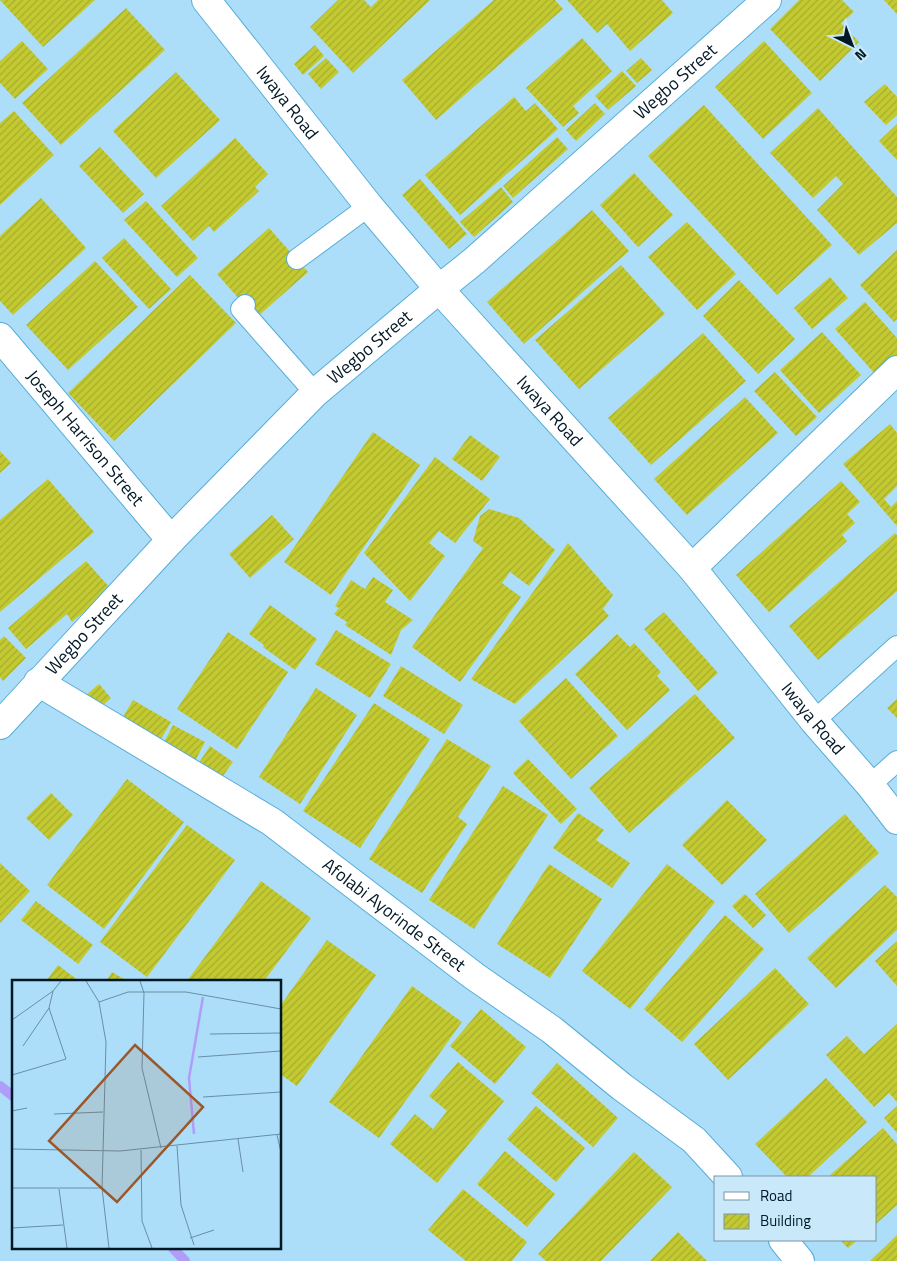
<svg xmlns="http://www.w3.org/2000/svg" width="897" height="1261" font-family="'Titillium Web',sans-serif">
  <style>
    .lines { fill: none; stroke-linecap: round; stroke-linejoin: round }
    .stream { stroke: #b09dfa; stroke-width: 10 }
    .building { fill: url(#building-hatch) }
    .lane-casing { stroke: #56add8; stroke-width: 22 }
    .street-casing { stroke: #56add8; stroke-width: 30 }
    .secondary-casing { stroke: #56add8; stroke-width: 30 }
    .lane { stroke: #fff; stroke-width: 20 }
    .street { stroke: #fff; stroke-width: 28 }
    .secondary { stroke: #fff; stroke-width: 28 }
    .labels { text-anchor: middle; stroke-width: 4; stroke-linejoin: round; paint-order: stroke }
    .street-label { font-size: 18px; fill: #001724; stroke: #c9e9fb }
    .inset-river { fill: none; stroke: #b09dfa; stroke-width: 2.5 }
    .inset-road { fill: none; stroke: #688ea4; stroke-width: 1 }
    .view { fill: #9b5729; fill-opacity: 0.15; stroke: #9b5729; stroke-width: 2.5 }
    .inset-edge { fill: none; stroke: #001724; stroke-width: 2.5 }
  </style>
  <defs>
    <pattern id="building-hatch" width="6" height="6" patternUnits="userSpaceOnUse" patternTransform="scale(1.25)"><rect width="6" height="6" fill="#c3ca31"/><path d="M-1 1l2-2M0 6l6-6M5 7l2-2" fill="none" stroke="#a6ad2b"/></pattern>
  </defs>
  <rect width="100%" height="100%" fill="#addef9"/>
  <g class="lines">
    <path class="stream" d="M0,1086L14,1097
      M172,1247L185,1261"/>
  </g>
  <path class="building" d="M0,0H95L43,47Z
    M338,0H364L371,7L378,0H430L353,73L310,27Z
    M494,0H555L563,9L436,120L402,80Z
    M567,0H662L673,13L630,51L607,24L597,33Z
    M799,0H842L854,12L841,23L859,42L820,81L770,29Z
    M884,0H897V14Z
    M126,8L165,50L61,145L22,103Z
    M582,38L612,71L573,106L579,113L563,127L526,88Z
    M22,41L48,69L15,99L0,83V61Z
    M764,41L812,93L763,139L715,87Z
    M315,45L324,56L303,75L294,64Z
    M326,58L339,72L321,89L308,74Z
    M641,58L652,70L637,83L626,71Z
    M622,71L636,86L608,110L595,96Z
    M176,72L220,120L156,178L113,131Z
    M885,84L897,97V115L886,125L864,102Z
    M514,97L526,111L535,103L558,129L460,215L425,175Z
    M595,103L605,114L576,141L566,130Z
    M704,105L832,245L777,295L648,156Z
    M818,108L897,197V223L859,255L817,210L843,184L836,176L813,198L770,153Z
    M14,111L54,155L0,205V123Z
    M897,124V160L879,141Z
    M557,137L568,149L513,198L503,186Z
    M235,138L268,174L255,187L259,191L214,232L209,226L193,241L161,206Z
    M100,147L144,194L123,213L79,166Z
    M634,173L673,215L638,247L600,205Z
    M420,179L467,234L449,249L402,195Z
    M501,187L513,202L474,237L460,222Z
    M41,198L86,248L13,315L0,301V236Z
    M146,201L198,258L177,277L124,220Z
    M592,210L629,251L524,344L487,302Z
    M687,222L736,274L697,310L648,257Z
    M269,228L308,272L256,318L217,274Z
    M124,238L171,289L149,309L102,258Z
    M897,250V319L894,322L860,285Z
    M95,261L138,307L68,370L26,325Z
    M621,265L665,314L579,389L535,340Z
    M190,275L236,323L114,441L68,393Z
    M830,277L848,298L812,329L794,308Z
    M739,280L795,339L758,374L703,316Z
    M865,302L897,338V357L876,375L835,329Z
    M822,332L861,375L819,413L780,370Z
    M703,333L746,381L651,465L608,418Z
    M775,372L817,417L796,436L754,391Z
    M745,397L778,433L687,515L654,479Z
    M890,424L897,433V486L884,499L891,507L897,501V526L843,464Z
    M373,432L420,465L331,595L284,562Z
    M470,435L500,457L482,481L452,459Z
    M0,451L11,463L0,473Z
    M435,457L490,499L455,543L439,531L429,543L445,556L410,601L364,553Z
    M48,479L94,532L0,612V520Z
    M841,481L860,502L847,514L855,523L842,535L847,541L769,612L736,575Z
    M489,509L519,518L555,550L529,586L510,572L502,583L521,597L460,682L412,647L483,548L473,541L480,516Z
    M272,515L294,539L250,578L229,554Z
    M895,533L897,535V591L818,660L789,626Z
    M568,543L613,595L603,609L609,616L515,704L471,679Z
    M86,561L111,589L72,622L67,614L26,649L8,628Z
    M373,577L393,590L385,602L413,620L401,630L391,655L345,625L347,622L334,614L339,608L335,606L351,580L365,589Z
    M270,605L317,639L295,670L263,647L264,645L249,634Z
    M664,612L718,673L698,691L644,629Z
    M336,630L391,664L370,698L315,664Z
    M228,632L288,672L237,749L177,709Z
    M617,634L630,647L634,643L661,672L657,676L670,690L627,730L575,674Z
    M4,636L26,658L3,681L0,677V640Z
    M401,666L463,705L444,734L383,696Z
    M566,678L618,736L571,779L519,721Z
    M99,684L111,698L99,709L86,695Z
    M316,688L357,715L300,804L259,777Z
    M695,694L735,738L629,833L589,788Z
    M897,699V718L887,708Z
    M133,700L171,722L157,746L119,724Z
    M374,703L430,739L360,848L303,811Z
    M173,725L205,742L193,765L161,748Z
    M447,739L491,766L458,817L467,824L422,893L369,859Z
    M210,746L233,762L220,780L198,764Z
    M528,759L577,809L561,824L513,773Z
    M127,779L184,822L104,929L47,885Z
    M503,786L548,815L474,929L429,900Z
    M51,793L73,815L49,840L26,818Z
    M727,800L767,840L722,885L682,845Z
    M578,813L604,830L596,840L630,863L612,888L553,848Z
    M845,814L879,853L789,933L755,894Z
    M187,825L235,860L147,977L100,942Z
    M0,863L30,891L0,923Z
    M549,864L602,899L550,978L497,944Z
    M667,864L715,902L630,1009L582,971Z
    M261,881L311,918L264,981H187Z
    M885,885L897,897V930L836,988L807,958Z
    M745,894L766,915L753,928L732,906Z
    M36,901L93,945L78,964L21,920Z
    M725,915L764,949L682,1042L644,1009Z
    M327,940L376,975L297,1086L280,1074V1006Z
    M897,941V986L875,961Z
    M58,965L79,981H46Z
    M775,968L809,1004L728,1080L694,1044Z
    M112,972L127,981H106Z
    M412,986L462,1022L379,1138L329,1102Z
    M481,1009L526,1047L495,1084L450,1046Z
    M897,1024V1102L889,1093L874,1107L826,1055L847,1036L864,1054Z
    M458,1062L504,1101L437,1183L390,1144L415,1114L433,1129L447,1111L429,1096Z
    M557,1063L618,1118L593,1147L531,1093Z
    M826,1078L867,1122L808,1177H787L755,1144Z
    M536,1106L585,1148L556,1182L507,1139Z
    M897,1106V1133L884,1118Z
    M883,1128L897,1144V1205L876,1224V1177H828Z
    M505,1151L555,1194L527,1227L477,1184Z
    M634,1152L672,1187L601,1261H546L538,1254Z
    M463,1189L527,1242L512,1261H466L428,1230Z
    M678,1232L707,1261H650Z
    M897,1235V1261H870Z
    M840,1240H858L848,1248Z"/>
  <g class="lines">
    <defs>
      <path id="lane" d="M297,259L369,206
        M245,305L241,309L315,393
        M814,721L897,646
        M870,785L897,761"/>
      <g id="street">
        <path id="s1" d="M0,337L171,540"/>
        <path d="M692,568L897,370"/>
        <path id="s2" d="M38,682L272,822L474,976L552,1030L622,1087L694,1140L728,1177"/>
        <path id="s3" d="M0,725L171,540L315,393L439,289L474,261L767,0"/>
        <path d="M783,1240L800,1261"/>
      </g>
      <g id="secondary">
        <path id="s4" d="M206,0L369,206L439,289L692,568L814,721L870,785L897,820"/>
      </g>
    </defs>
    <use href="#lane" class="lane-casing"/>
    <use href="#street" class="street-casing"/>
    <use href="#secondary" class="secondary-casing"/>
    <use href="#lane" class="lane"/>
    <use href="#street" class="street"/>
    <use href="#secondary" class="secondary"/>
  </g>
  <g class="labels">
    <g class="street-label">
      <text dy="6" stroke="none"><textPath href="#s3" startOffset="934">Wegbo Street</textPath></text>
      <text dy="6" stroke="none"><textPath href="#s4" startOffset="131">Iwaya Road</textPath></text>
      <text dy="6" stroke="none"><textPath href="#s3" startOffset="529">Wegbo Street</textPath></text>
      <text dy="6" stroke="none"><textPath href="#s4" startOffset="536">Iwaya Road</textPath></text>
      <text dy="6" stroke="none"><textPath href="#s1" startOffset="132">Joseph Harrison Street</textPath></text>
      <text dy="6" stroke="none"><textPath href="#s3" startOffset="124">Wegbo Street</textPath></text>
      <text dy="6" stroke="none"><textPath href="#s4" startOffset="941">Iwaya Road</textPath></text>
      <text dy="6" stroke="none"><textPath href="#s2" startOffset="426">Afolabi Ayorinde Street</textPath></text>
    </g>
  </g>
  <g transform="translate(12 980)">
    <rect width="269" height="269" fill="#addef9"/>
    <path class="inset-river" d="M182,154L177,98L191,17"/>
    <path class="inset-road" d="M74,1L87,22L94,62L90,208L97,268M128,1L132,13L130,88L149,168M87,22L116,12H174L269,29M0,40L41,11M198,54L269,53M11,66L37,28L41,11L49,1M186,77L269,71M0,95L54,79L37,28M191,117L269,112M0,131L15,128M42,134L91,132M265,155L269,172M226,159L231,192M165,166L169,225L182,265M0,169L108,171L269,154M129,170L130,241L140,268M0,208H90M47,209L55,268M0,248L51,245M178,258L202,250"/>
    <path class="view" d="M123,65L191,127L105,222L37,161Z"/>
    <rect width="269" height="269" class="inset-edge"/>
  </g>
  <rect x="714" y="1176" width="162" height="65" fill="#c9e9fb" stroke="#7995a5"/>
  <rect x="724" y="1192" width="25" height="8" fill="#ffffff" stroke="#7995a5"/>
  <text x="760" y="1201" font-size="15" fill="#001724">Road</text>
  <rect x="724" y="1214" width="25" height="15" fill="url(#building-hatch)" stroke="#7995a5"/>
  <text x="760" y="1226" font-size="15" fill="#001724">Building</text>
  <g transform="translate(852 45) rotate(138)" stroke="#c9e9fb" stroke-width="4" paint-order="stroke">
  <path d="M0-4L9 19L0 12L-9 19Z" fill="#001724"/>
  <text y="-8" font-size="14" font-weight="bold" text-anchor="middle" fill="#001724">N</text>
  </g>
</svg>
